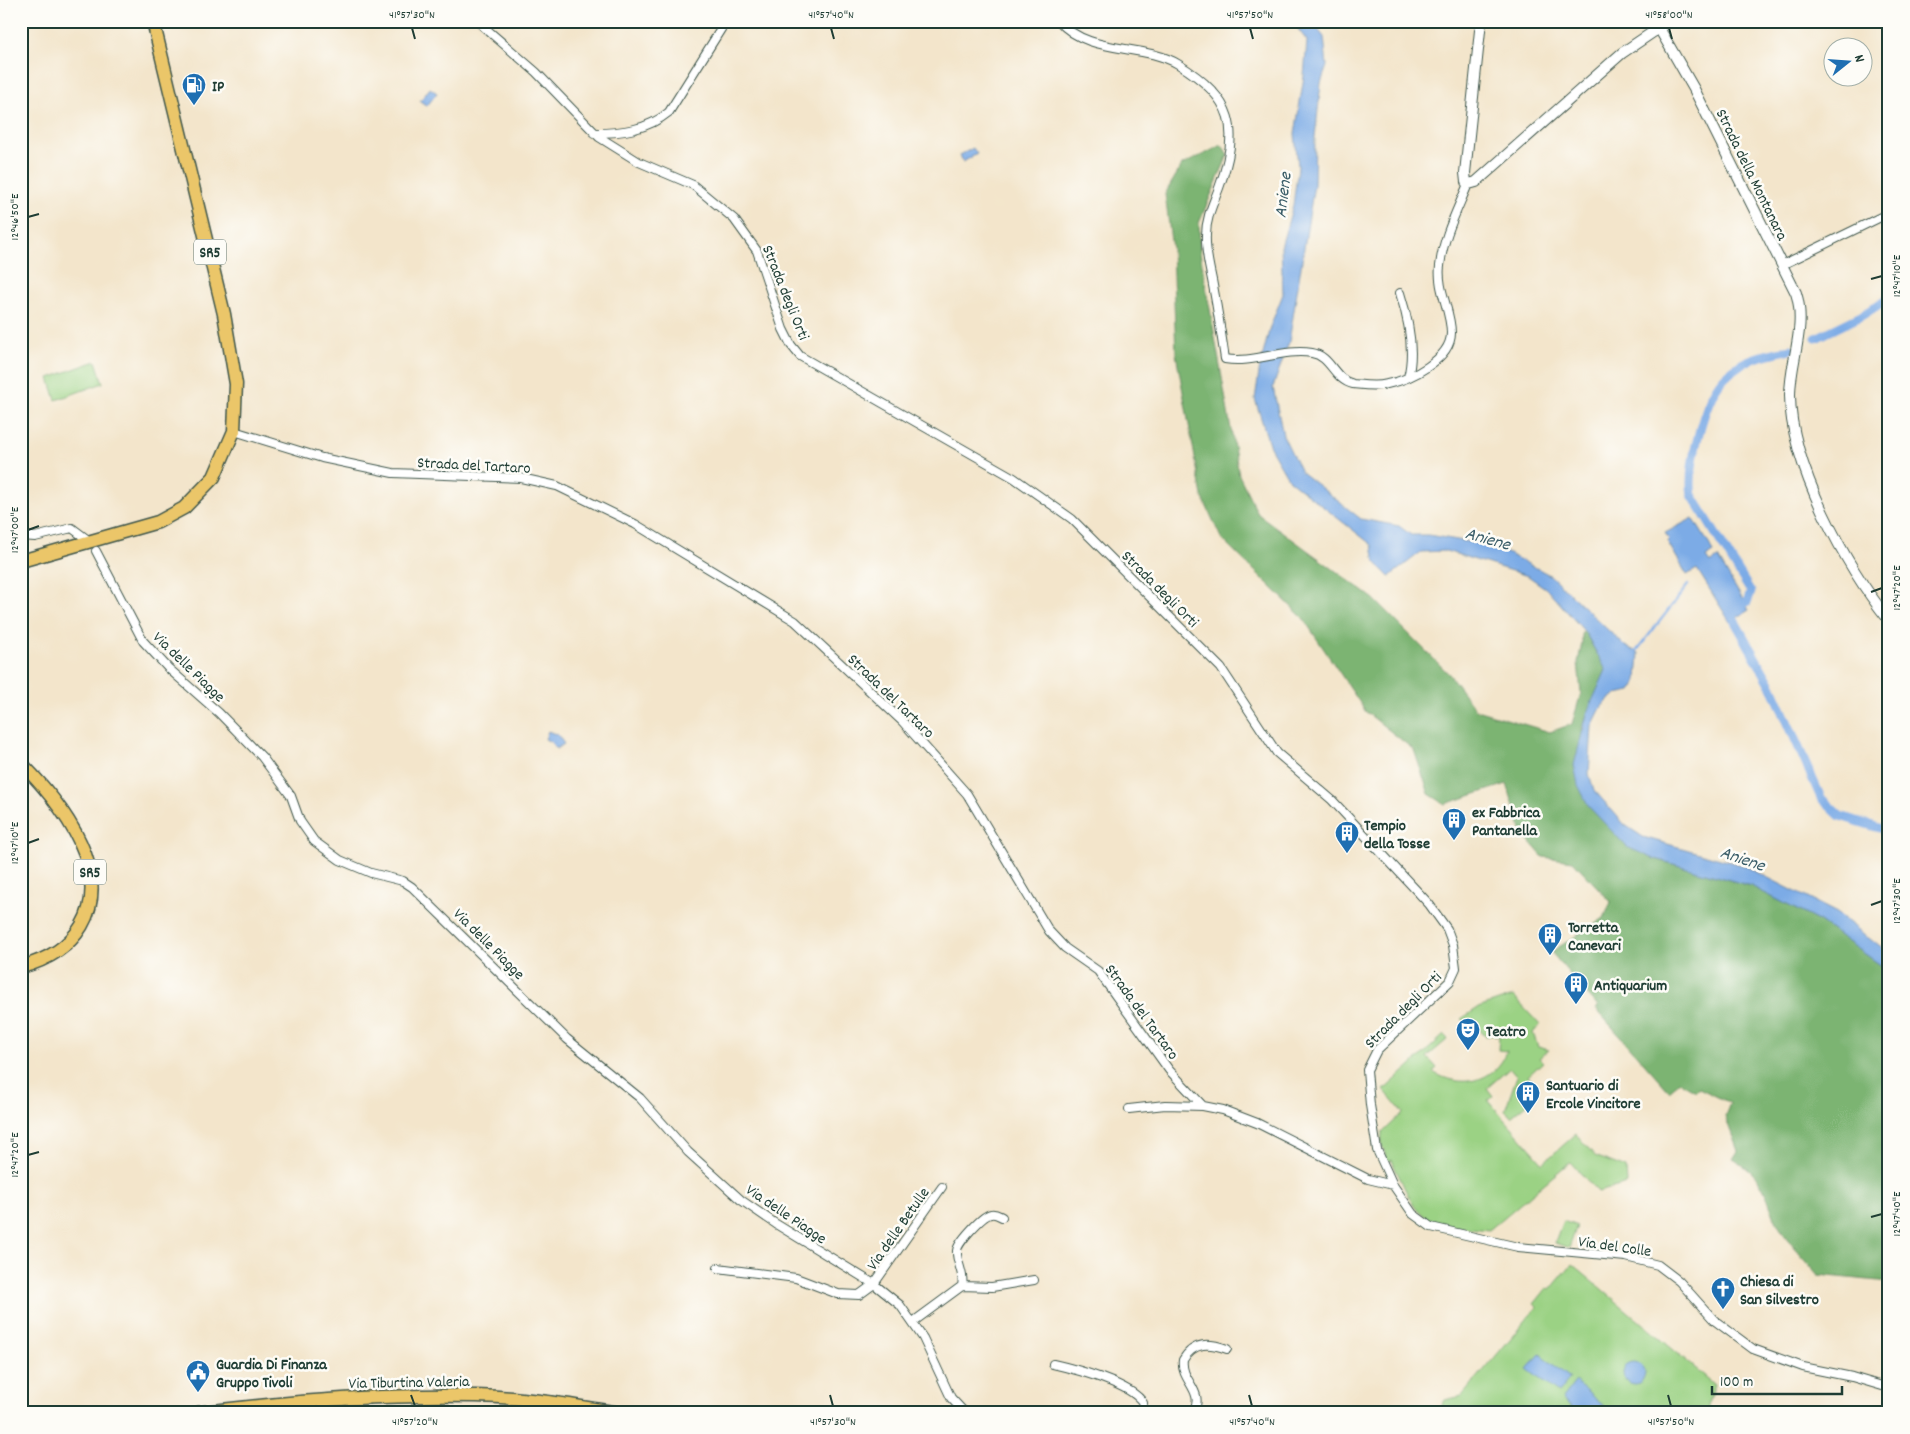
<svg xmlns="http://www.w3.org/2000/svg" width="1910" height="1434" font-family="Dekko,sans-serif">
  <style>
    .green { fill: #9bd284; stroke: #5d885c }
    .forest { fill: #7cb472; stroke: #4e7853 }
    .water { fill: #7cabe6; stroke: #4e748d }
    .lines { fill: none; stroke-linecap: round; stroke-linejoin: round }
    .stream { stroke: #7cabe6; stroke-width: 2.5 }
    .canal { stroke: #7cabe6; stroke-width: 9 }
    .minor-casing { stroke: #3f564b; stroke-width: 10 }
    .tertiary-casing { stroke: #3f564b; stroke-width: 12 }
    .primary-casing { stroke: #3f564b; stroke-width: 15 }
    .minor { stroke: #fff; stroke-width: 8 }
    .tertiary { stroke: #fff; stroke-width: 10 }
    .primary { stroke: #ebc669; stroke-width: 12 }
    .ticks { fill: none; stroke: #1f3d34; stroke-width: 2 }
    .labels { text-anchor: middle; stroke-width: 5; stroke-linejoin: round; paint-order: stroke }
    .shield { fill: #fdfcf7; stroke: #62766e; stroke-width: 1 }
    .shield-label { font-size: 15px; font-weight: bold; fill: #1f3d34 }
    .poi-label { font-size: 16px; font-weight: bold; fill: #1f3d34; stroke: #fdfcf7; text-anchor: start }
    .street-label { font-size: 16px; fill: #1f3d34; stroke: #fdfcf7 }
    .water-label { font-size: 18px; font-style: italic; fill: #3b5e69; stroke: #fdfcf7 }
    .neatline { fill: none; stroke: #1f3d34; stroke-width: 2 }
    .ticks-label { font-size: 12px; text-anchor: middle; fill: #1f3d34 }
  </style>
  <rect width="100%" height="100%" fill="#fdfcf7"/>
  <filter id="ink" filterUnits="userSpaceOnUse"><feTurbulence type="fractalNoise" baseFrequency=".02" numOctaves="2"/><feDisplacementMap in="SourceGraphic" scale="10" xChannelSelector="R" yChannelSelector="G"/><feConvolveMatrix kernelMatrix="1 2 1 2 8 2 1 2 1" color-interpolation-filters="sRGB"/></filter>
  <filter id="wash" filterUnits="userSpaceOnUse"><feTurbulence type="fractalNoise" baseFrequency=".0096" numOctaves="4" result="noise"/><feDisplacementMap in="SourceGraphic" scale="20" xChannelSelector="R" yChannelSelector="G"/><feGaussianBlur stdDeviation="1.12" result="paint"/><feColorMatrix in="noise" values="0 0 0 0 0 0 0 0 0 0 0 0 0 0 0 0 0 1.4 0 .05"/><feComposite in="paint" operator="in"/></filter>
  <g filter="url(#wash)">
    <rect width="100%" height="100%" fill="#f3e5cb"/>
    <path class="green" d="M96,361L103,383L56,400L49,378Z
      M1513,996L1540,1025L1533,1033L1538,1047L1549,1050L1539,1058L1543,1062L1528,1076L1536,1086L1531,1091L1535,1097L1511,1117L1505,1110L1517,1076L1510,1068L1487,1088L1493,1096L1488,1100L1543,1163L1576,1134L1595,1156L1626,1168L1627,1184L1598,1192L1570,1162L1489,1230C1447,1225 1424,1231 1405,1189C1401,1179 1395,1170 1392,1160L1388,1162L1381,1143L1382,1133L1403,1113L1384,1090L1444,1035L1448,1039L1427,1057L1437,1068L1433,1072C1460,1089 1495,1083 1507,1051L1498,1050L1499,1035L1485,1036L1472,1021L1467,1025L1461,1019L1478,1008Z
      M1563,1221L1577,1226L1569,1248L1555,1243Z
      M1572,1264L1714,1384L1708,1404L1710,1413H1438L1445,1400L1462,1396L1537,1307L1534,1304L1547,1288L1550,1290Z"/>
    <path class="forest" d="M1222,145L1228,155L1199,223L1200,252L1239,475L1258,514L1374,599L1449,674L1476,710L1550,732L1572,724L1581,693L1578,662L1582,643V632H1585L1606,670L1582,727L1589,807L1608,826L1652,858L1751,886L1820,922L1889,971V1282L1818,1275C1807,1261 1793,1248 1783,1233C1763,1202 1772,1181 1733,1159L1738,1151L1725,1116L1730,1103L1699,1088L1696,1091L1680,1082L1669,1091L1596,1009L1598,1007L1551,952L1604,918L1611,902L1573,861L1543,857L1522,833L1507,784L1445,804L1429,794L1414,750L1366,712L1303,618L1221,538L1202,496L1176,354L1172,249L1165,194L1182,165Z"/>
    <path class="water" d="M1292,21H1311L1324,37L1327,66L1321,83L1315,137L1314,185L1289,342L1273,387L1283,435L1301,472L1361,519L1399,526L1411,535H1428L1493,546L1550,575L1625,646L1639,653L1637,680L1634,687L1631,691L1616,694L1602,706L1592,726L1589,774L1594,790L1625,825L1643,837L1745,866L1837,913L1889,954V971L1820,922L1751,886L1652,858L1627,847L1589,807L1578,785L1574,765L1588,710L1606,670L1585,632L1548,590L1528,576L1446,551L1421,552L1389,577L1375,562L1372,545L1289,480L1270,447L1255,399L1260,366L1270,327L1283,294L1281,247L1293,205L1298,167L1295,134L1304,76L1307,41Z
      M430,88L437,93L427,106L420,101Z
      M973,148L977,154L963,162L960,155Z
      M1693,518L1714,552L1706,557L1710,563L1718,558L1749,610L1730,622L1697,569L1687,575L1667,541L1669,539L1665,533Z
      M548,731L558,735L564,744L556,749L551,742L545,739Z
      M1540,1354L1570,1378L1558,1393L1527,1369Z
      M1623 1373a11 11 0 1 1 22 0a11 11 0 1 1-22 0Z
      M1575,1382L1604,1406L1599,1413H1579L1562,1399Z"/>
    <g class="lines">
      <path class="stream" d="M1635,653L1688,585"/>
      <path class="canal" d="M1816,338L1861,316L1889,298
        M1736,607L1747,602L1751,592L1692,495C1687,468 1704,401 1722,380C1726,375 1734,369 1740,365C1755,356 1774,353 1791,349
        M1729,611L1772,687L1821,798L1840,816L1889,831"/>
    </g>
  </g>
  <g filter="url(#ink)">
    <g class="lines">
      <defs>
        <path id="minor" d="M477,21L536,72L599,137L639,162L693,185L734,219L757,251L783,329L791,345L800,356L1014,478L1072,519L1221,668L1277,753L1332,800L1429,904L1447,929L1453,945L1456,968L1450,981L1377,1050L1367,1070L1370,1105L1377,1150L1393,1185L1413,1214L1431,1227L1518,1247L1626,1257L1658,1265L1679,1281L1714,1320L1753,1349L1803,1367L1852,1377L1889,1388
          M1059,21C1088,55 1142,43 1178,64C1234,98 1241,129 1219,188C1213,204 1206,218 1206,235C1205,250 1209,265 1212,280C1217,306 1221,332 1225,359C1254,364 1283,348 1312,353C1331,356 1334,380 1353,384C1364,385 1376,387 1387,384C1410,380 1451,359 1451,333C1451,310 1437,290 1440,266C1443,237 1457,211 1468,184
          M1659,28L1671,21
          M594,133C622,133 647,130 669,112L726,21
          M1782,265L1889,213
          M1400,293C1408,318 1415,351 1408,377
          M234,431L322,458L393,473L521,478L557,486L635,524L795,621L902,721L967,794L1049,931L1065,948L1098,971L1169,1070L1203,1106L1223,1110L1257,1123L1368,1179L1393,1185
          M21,536L35,537L72,528L88,540
          M96,551L143,641L168,668L219,713L262,757L291,796L300,821L314,841L340,860L371,873L403,881L412,887L567,1039L640,1098L688,1152L741,1200L776,1224L874,1284L900,1305L923,1338L951,1398L965,1413
          M1129,1109L1165,1105L1203,1106
          M718,1268L796,1278L838,1294L859,1295L874,1284L942,1187
          M962,1286C965,1273 956,1263 957,1251C957,1243 983,1215 991,1214C995,1213 998,1215 1002,1217
          M962,1286L992,1287L1034,1280
          M913,1322L962,1286
          M1053,1364C1075,1369 1132,1384 1143,1403L1140,1413
          M1193,1413C1206,1391 1180,1381 1183,1360C1194,1341 1210,1343 1227,1349"/>
        <path id="tertiary" d="M1481,21L1465,173L1466,182L1469,184L1476,182L1622,53L1659,28L1694,89L1796,293C1807,327 1790,361 1790,395C1790,464 1846,567 1889,620"/>
        <path id="primary" d="M21,561L158,522L184,508L214,477L234,431L236,384L224,314L153,21
          M21,763C47,789 72,819 85,854C105,910 77,952 21,967
          M198,1413C290,1401 383,1394 476,1396C524,1397 572,1405 619,1413"/>
      </defs>
      <use href="#minor" class="minor-casing"/>
      <use href="#tertiary" class="tertiary-casing"/>
      <use href="#primary" class="primary-casing"/>
      <use href="#minor" class="minor"/>
      <use href="#tertiary" class="tertiary"/>
      <use href="#primary" class="primary"/>
    </g>
  </g>
  <path class="ticks" d="M412,28L415,39M831,28L834,39M1250,28L1253,39M1669,28L1672,39M28,217L39,214M1871,279L1882,276M28,530L39,526M1871,592L1882,588M28,843L39,839M1871,905L1882,901M28,1155L39,1152M1871,1217L1882,1214M411,1395L415,1406M830,1395L833,1406M1249,1395L1252,1406M1668,1395L1671,1406"/>
  <defs>
    <symbol id="fuel-pin" viewBox="-11 -11 22 30"><path d="M0 17L-7.5 6A9.5 9.5 0 1 1 7.5 6Z" fill="#1f6fb2" stroke="#fdfcf7"/><path d="M-5.5-6h7V0h2V4h1.3V-2.5L3-4.5l.8-.8L6-3V5H2.5V1h-1V6h-7ZM-4.2-4.7v3.2H.2V-4.7Z" fill="#fff"/></symbol>
    <symbol id="building-pin" viewBox="-11 -11 22 30"><path d="M0 17L-7.5 6A9.5 9.5 0 1 1 7.5 6Z" fill="#1f6fb2" stroke="#fdfcf7"/><path d="M-4-6H4V6H1V3H-1V6H-4ZM-2.5-4.3h1.7v1.8h-1.7ZM.8-4.3h1.7v1.8H.8ZM-2.5-1h1.7V.8h-1.7ZM.8-1h1.7V.8H.8Z" fill="#fff"/></symbol>
    <symbol id="theatre-pin" viewBox="-11 -11 22 30"><path d="M0 17L-7.5 6A9.5 9.5 0 1 1 7.5 6Z" fill="#1f6fb2" stroke="#fdfcf7"/><path d="M-5-5.5Q0-4 5-5.5V0Q5 5 0 6Q-5 5-5 0ZM-3.3-2.5H-1v1.5H-3.3ZM1-2.5H3.3v1.5H1ZM-2.8 1Q0 5.5 2.8 1Z" fill="#fff"/></symbol>
    <symbol id="church-pin" viewBox="-11 -11 22 30"><path d="M0 17L-7.5 6A9.5 9.5 0 1 1 7.5 6Z" fill="#1f6fb2" stroke="#fdfcf7"/><path d="M-1.2-6h2.4v3.5h3.3v2.4h-3.3V6h-2.4V-.1h-3.3v-2.4h3.3Z" fill="#fff"/></symbol>
    <symbol id="civic-pin" viewBox="-11 -11 22 30"><path d="M0 17L-7.5 6A9.5 9.5 0 1 1 7.5 6Z" fill="#1f6fb2" stroke="#fdfcf7"/><path d="M-.6-6.5H3V-4.5H.6V-3L4-1V1h2V6H-6V1h2V-1L-.6-3ZM-1.2 2.5V6h2.4V2.5Z" fill="#fff"/></symbol>
  </defs>
  <g fill-rule="evenodd">
    <use href="#fuel-pin" x="180" y="71" width="28" height="38"/>
    <use href="#building-pin" x="1440" y="806" width="28" height="38"/>
    <use href="#building-pin" x="1333" y="819" width="28" height="38"/>
    <use href="#building-pin" x="1536" y="921" width="28" height="38"/>
    <use href="#building-pin" x="1562" y="970" width="28" height="38"/>
    <use href="#theatre-pin" x="1454" y="1016" width="28" height="38"/>
    <use href="#building-pin" x="1514" y="1079" width="28" height="38"/>
    <use href="#church-pin" x="1709" y="1275" width="28" height="38"/>
    <use href="#civic-pin" x="184" y="1358" width="28" height="38"/>
  </g>
  <g class="labels">
    <g class="shield">
      <rect x="194" y="239.5" width="32" height="25" rx="4"/>
      <rect x="74" y="859.5" width="32" height="25" rx="4"/>
    </g>
    <g class="shield-label">
      <text x="210" y="257">SR5</text>
      <text x="90" y="877">SR5</text>
    </g>
    <g class="poi-label">
      <text x="212" y="91">IP</text>
      <text x="1472" y="817">ex Fabbrica<tspan x="1472" dy="18">Pantanella</tspan></text>
      <text x="1364" y="830">Tempio<tspan x="1364" dy="18">della Tosse</tspan></text>
      <text x="1568" y="932">Torretta<tspan x="1568" dy="18">Canevari</tspan></text>
      <text x="1594" y="990">Antiquarium</text>
      <text x="1486" y="1036">Teatro</text>
      <text x="1546" y="1090">Santuario di<tspan x="1546" dy="18">Ercole Vincitore</tspan></text>
      <text x="1740" y="1286">Chiesa di<tspan x="1740" dy="18">San Silvestro</tspan></text>
      <text x="216" y="1369">Guardia Di Finanza<tspan x="216" dy="18">Gruppo Tivoli</tspan></text>
    </g>
    <g class="street-label">
      <text transform="translate(1753 174) rotate(64)" y="6">Strada della Montanara</text>
      <text transform="translate(787 292) rotate(68)" y="6">Strada degli Orti</text>
      <text transform="translate(474 464) rotate(3)" y="6">Strada del Tartaro</text>
      <text transform="translate(1161 588) rotate(45)" y="6">Strada degli Orti</text>
      <text transform="translate(190 666) rotate(44)" y="6">Via delle Piagge</text>
      <text transform="translate(892 695) rotate(44)" y="6">Strada del Tartaro</text>
      <text transform="translate(490 943) rotate(45)" y="6">Via delle Piagge</text>
      <text transform="translate(1402 1009) rotate(-45)" y="6">Strada degli Orti</text>
      <text transform="translate(1143 1011) rotate(54)" y="6">Strada del Tartaro</text>
      <text transform="translate(787 1213) rotate(34)" y="6">Via delle Piagge</text>
      <text transform="translate(897 1228) rotate(-55)" y="6">Via delle Betulle</text>
      <text transform="translate(1615 1245) rotate(8)" y="6">Via del Colle</text>
      <text transform="translate(409 1381) rotate(-1)" y="6">Via Tiburtina Valeria</text>
    </g>
    <g class="water-label">
      <text transform="translate(1282 195) rotate(-83)" y="6">Aniene</text>
      <text transform="translate(1488 538) rotate(16)" y="6">Aniene</text>
      <text transform="translate(1743 858) rotate(19)" y="6">Aniene</text>
    </g>
  </g>
  <rect width="1910" height="1434" fill="none" stroke="#fdfcf7" stroke-width="55"/>
  <g transform="translate(1848 62) rotate(73)"><circle r="24" fill="#fdfcf7" stroke="#a4b0a9"/>
  <path d="M0-4L9 19L0 12L-9 19Z" fill="#1f6fb2"/>
  <text y="-8" font-size="14" font-weight="bold" text-anchor="middle" fill="#1f3d34">N</text>
  </g>
  <path d="M1712 1386v8h130v-8" fill="none" stroke="#1f3d34" stroke-width="2.5"/>
  <text x="1720" y="1386" font-size="15" fill="#1f3d34" stroke="#fdfcf7" stroke-width="4" paint-order="stroke">100 m</text>
  <rect x="28" y="28" width="1854" height="1378" class="neatline"/>
  <g class="ticks-label">
    <text x="412" y="18">41°57'30"N</text>
    <text x="831" y="18">41°57'40"N</text>
    <text x="1250" y="18">41°57'50"N</text>
    <text x="1669" y="18">41°58'00"N</text>
    <text transform="translate(14 217) rotate(-90)" y="4">12°46'50"E</text>
    <text transform="translate(1896 276) rotate(-90)" y="4">12°47'10"E</text>
    <text transform="translate(14 530) rotate(-90)" y="4">12°47'00"E</text>
    <text transform="translate(1896 588) rotate(-90)" y="4">12°47'20"E</text>
    <text transform="translate(14 843) rotate(-90)" y="4">12°47'10"E</text>
    <text transform="translate(1896 901) rotate(-90)" y="4">12°47'30"E</text>
    <text transform="translate(14 1155) rotate(-90)" y="4">12°47'20"E</text>
    <text transform="translate(1896 1214) rotate(-90)" y="4">12°47'40"E</text>
    <text x="415" y="1425">41°57'20"N</text>
    <text x="833" y="1425">41°57'30"N</text>
    <text x="1252" y="1425">41°57'40"N</text>
    <text x="1671" y="1425">41°57'50"N</text>
  </g>
</svg>
